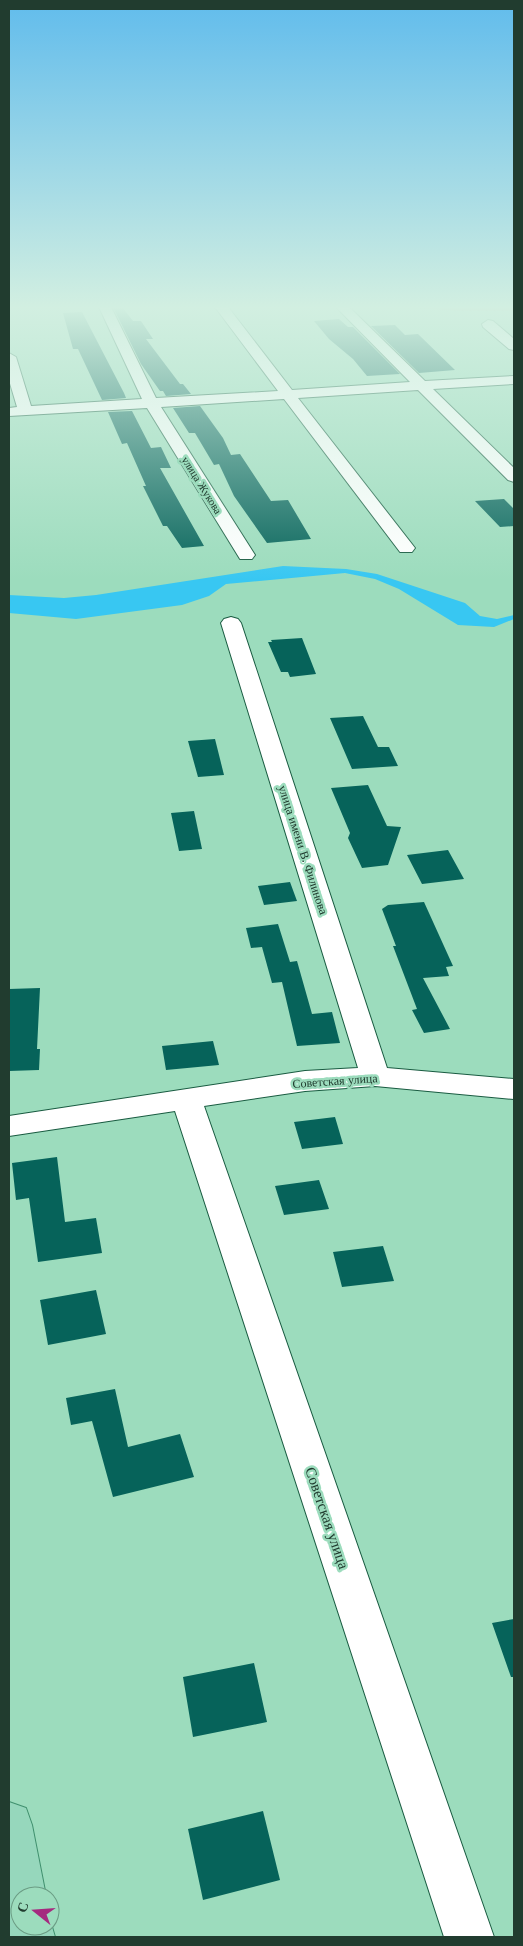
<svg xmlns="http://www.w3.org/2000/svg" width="523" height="1946" font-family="'Libre Baskerville',serif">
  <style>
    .green { fill: #d0947c }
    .water { fill: #38c7f2 }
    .building { fill: #06635a }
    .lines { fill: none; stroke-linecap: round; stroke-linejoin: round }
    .minor-casing { stroke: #195b41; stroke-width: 2 }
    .major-casing { stroke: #40906e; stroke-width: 2 }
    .minor { fill: #fff; fill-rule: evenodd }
    .major { fill: #96d7bc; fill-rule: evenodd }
    .labels { text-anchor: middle; stroke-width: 5; stroke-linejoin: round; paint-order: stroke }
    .far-street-label { font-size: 11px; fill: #213c2f; stroke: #9cdcbd }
    .street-label { font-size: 12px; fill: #213c2f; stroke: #9cdcbd }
    .near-street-label { font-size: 15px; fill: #213c2f; stroke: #9cdcbd }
  </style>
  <rect width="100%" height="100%" fill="#9cdcbd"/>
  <path class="green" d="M408,307H514V311H455Z"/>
  <path class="water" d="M283,566L346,569L377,574L465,603L480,616L497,619L514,615V619L494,627L458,625L399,589L375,579L345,573L226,584L209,596L182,605L76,619L9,613V595L64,598L96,595Z"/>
  <path class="building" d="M113,307H122L133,321H141L153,339H146L180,384H183L191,394L166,396L163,391H160L141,364Z
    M82,312L124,393L126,398L102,400L78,349H73L63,313Z
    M339,319L348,327H353L400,374L367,376L353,359L329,339L314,321Z
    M395,325L405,335L418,334L455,370L419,373L371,326Z
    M200,406L223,438L231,455L240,454L271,501L288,500L311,539L267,543L234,496L219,464L214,465L195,433H189L173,408Z
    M132,411L151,448L161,447L171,468H160L204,546L182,548L167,526H163L143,486H146L127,443L122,444L108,412Z
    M504,499L514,509V526L500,527L475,501Z
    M302,638L316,674L290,677L288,672H281L268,642H272L271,640Z
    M363,716L378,747H389L398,766L352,769L330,718Z
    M215,739L224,775L198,777L188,741Z
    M368,785L387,826L401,827L388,865L362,868L348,838L350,833L331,788Z
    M194,811L202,849L179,851L171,813Z
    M448,850L464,879L422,884L407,855Z
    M290,882L297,901L264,905L258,886Z
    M424,902L453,966L446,967L449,976L423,978L450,1029L424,1033L412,1010L417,1009L393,946H396L382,909L388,905Z
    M278,924L290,962L297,961L312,1014L332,1012L340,1043L297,1046L282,982L272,983L262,947L251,948L246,928Z
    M40,988L37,1049H40L39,1070L9,1071V989Z
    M213,1041L219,1065L166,1070L162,1046Z
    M335,1117L343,1144L302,1149L294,1122Z
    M57,1157L65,1222L96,1218L102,1253L38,1262L29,1198L16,1200L12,1163Z
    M319,1180L329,1209L284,1215L275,1186Z
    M383,1246L394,1281L342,1287L333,1252Z
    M96,1290L106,1334L48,1345L40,1300Z
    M115,1389L128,1447L180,1434L194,1477L113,1497L92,1421L71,1425L66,1398Z
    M514,1619V1677H511L492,1623Z
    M254,1663L267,1722L193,1737L183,1677Z
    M263,1811L280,1880L203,1900L188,1829Z"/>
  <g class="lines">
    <defs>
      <path id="minor" d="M99,307H111L156,398L278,391L215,307H228L292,390L410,382L336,307H349L425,381L514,376V384L433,389L514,468V482L508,480L418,390L298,398L415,548L412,552H400L284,399L161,407L255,555L252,559H240L147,408L9,416V408L17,407L9,380V353L16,357L31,406L142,399Z
        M488,320L493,321L514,339V350L509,349L483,327L482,324Z
        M231,617L238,619L241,623L387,1068L514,1079V1099L375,1086L305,1091L204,1106L494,1937H444L175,1111L9,1136V1116L305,1071L358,1068L221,623L224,619Z"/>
      <path id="major" d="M9,1802L26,1808L32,1825L46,1896H20V1926H50V1920L55,1937H9Z"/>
    </defs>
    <use href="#minor" class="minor-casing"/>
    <use href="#major" class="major-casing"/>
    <use href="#minor" class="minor"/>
    <use href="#major" class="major"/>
  </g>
  <linearGradient id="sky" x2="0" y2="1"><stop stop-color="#61bcec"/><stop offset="0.53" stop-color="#d2efe1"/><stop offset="1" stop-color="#d2efe1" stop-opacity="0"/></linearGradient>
  <rect width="523" height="580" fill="url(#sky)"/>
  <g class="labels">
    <g class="far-street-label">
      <text transform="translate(202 485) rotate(58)" y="4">улица Жукова</text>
    </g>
    <g class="street-label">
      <text transform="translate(303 850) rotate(72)" y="4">улица имени В. Филинова</text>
      <text transform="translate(335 1081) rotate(-4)" y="4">Советская улица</text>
    </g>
    <g class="near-street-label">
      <text transform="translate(327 1518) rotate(71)" y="5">Советская улица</text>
    </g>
  </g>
  <rect width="523" height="1946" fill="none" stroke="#213c2f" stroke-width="20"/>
  <g transform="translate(35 1911) rotate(287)"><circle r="24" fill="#9cdcbd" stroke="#6b9c84"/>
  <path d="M0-4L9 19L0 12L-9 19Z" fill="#a52a7f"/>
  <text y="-8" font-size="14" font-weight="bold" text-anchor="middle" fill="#213c2f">С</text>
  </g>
</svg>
